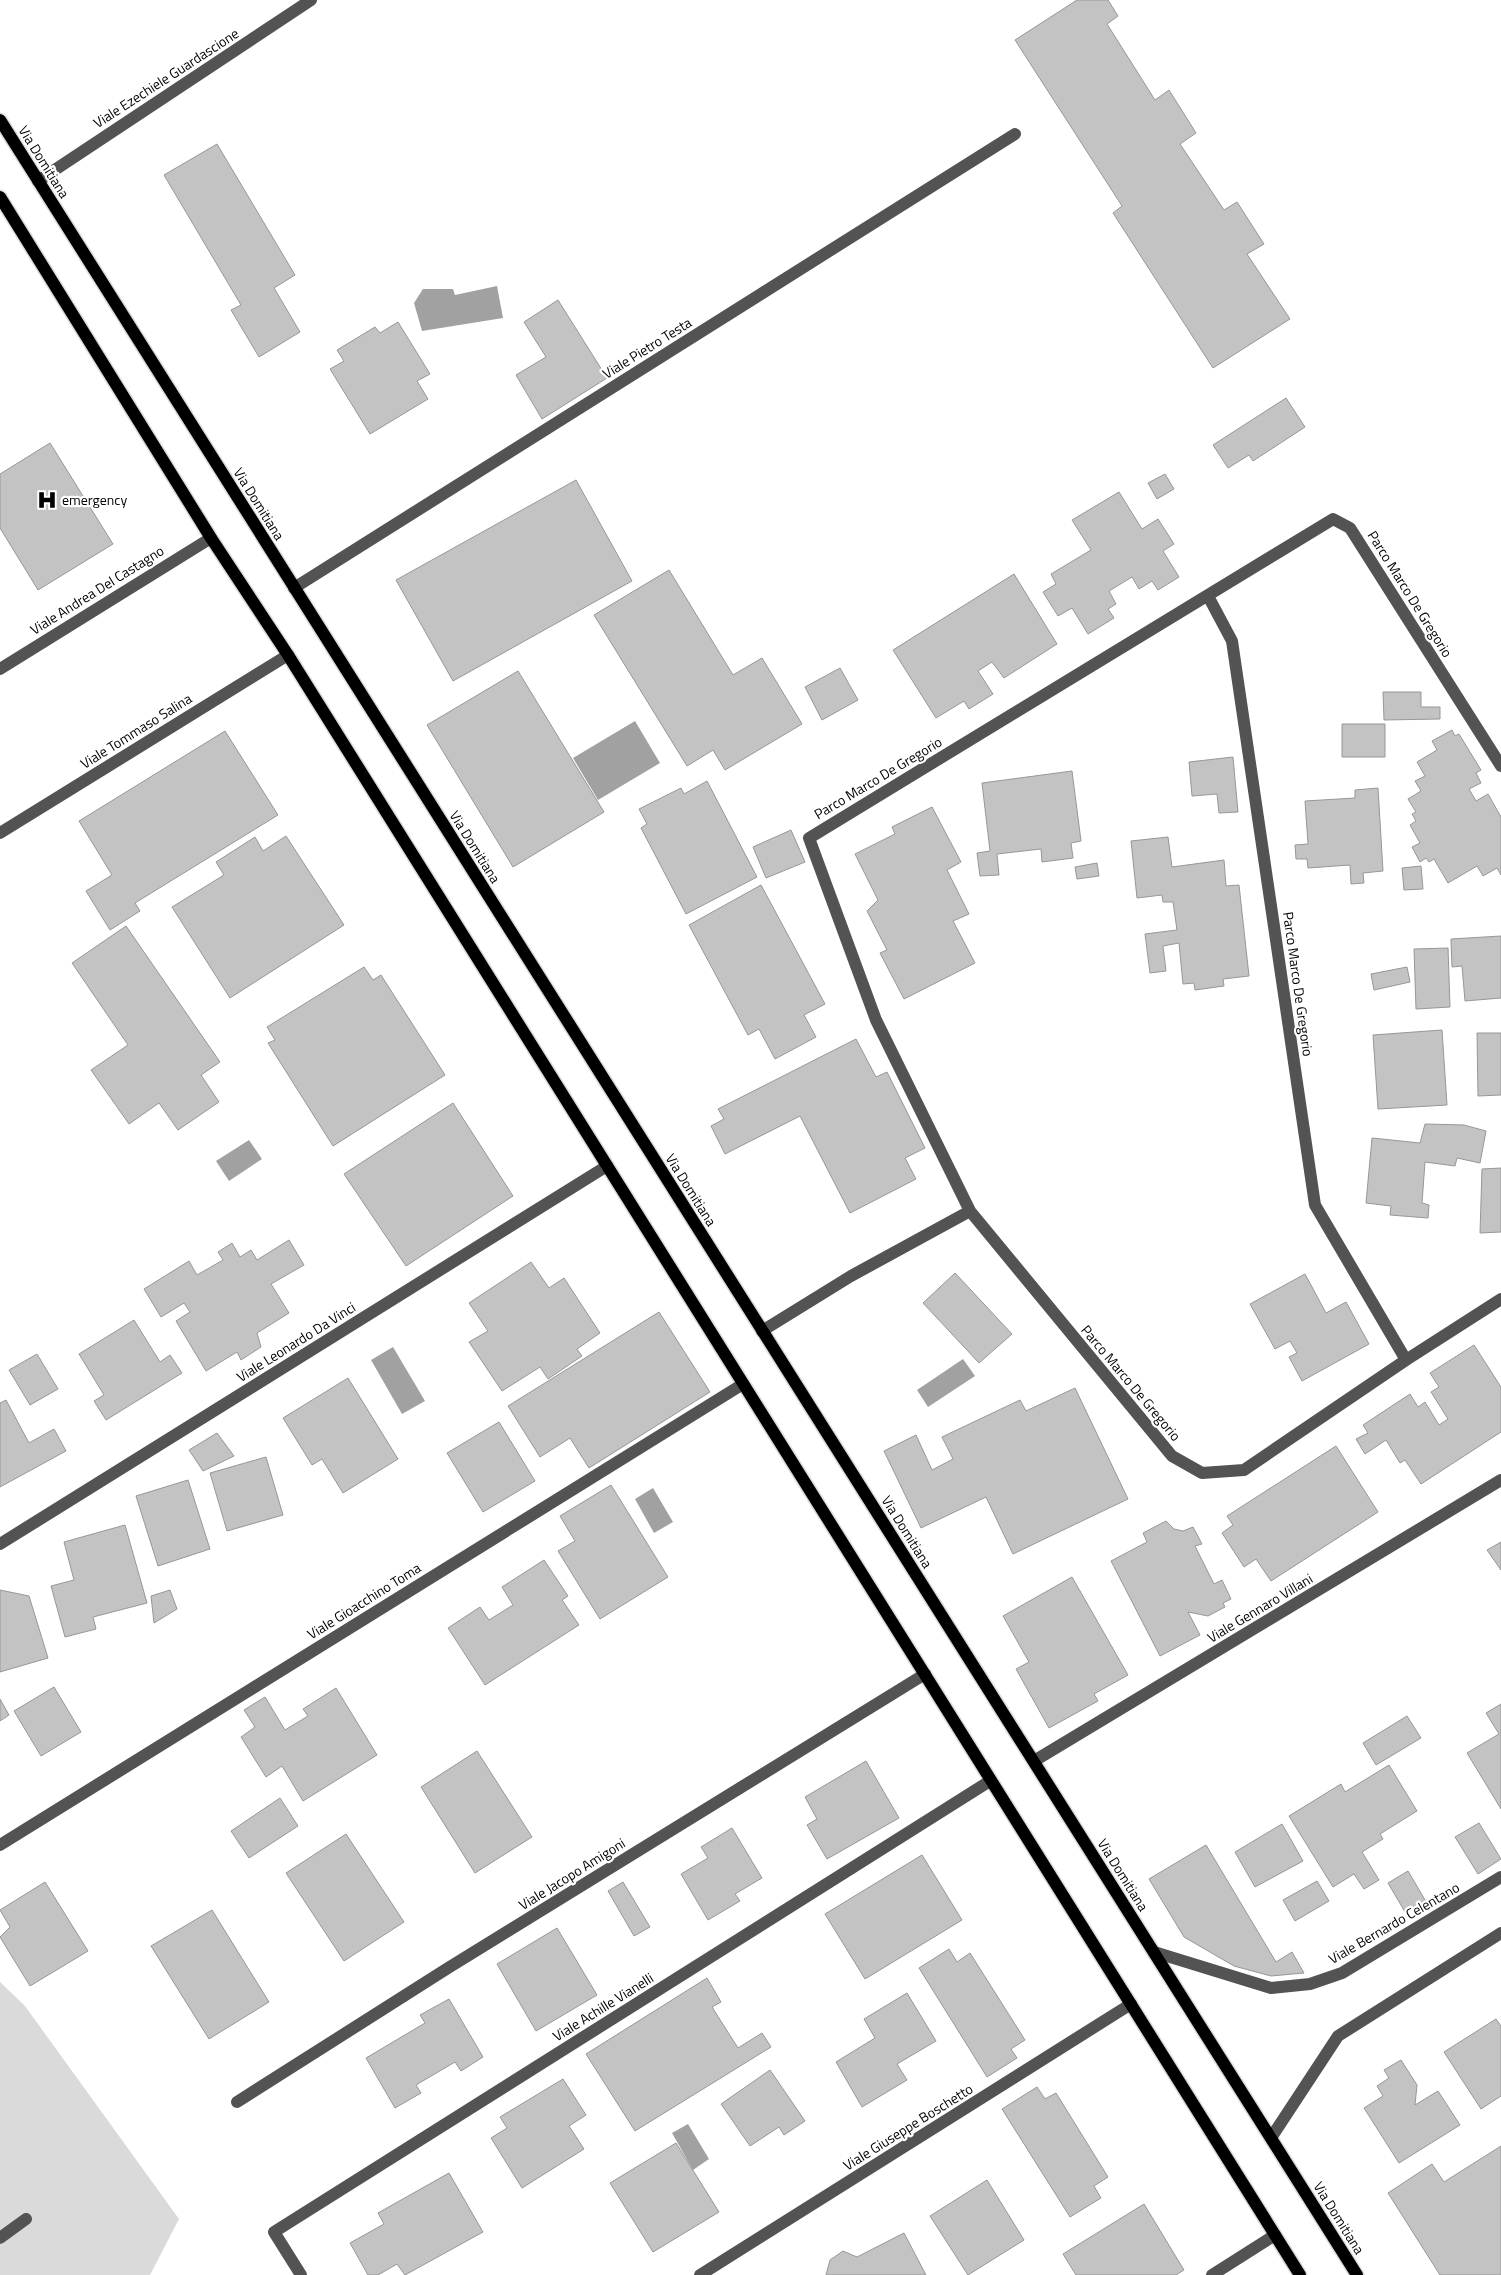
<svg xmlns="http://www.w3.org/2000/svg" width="1501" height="2275" font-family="'Titillium Web',sans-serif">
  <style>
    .green { fill: #dadada }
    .water { fill: #a1a1a1 }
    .building { fill: #c3c3c3; stroke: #979797 }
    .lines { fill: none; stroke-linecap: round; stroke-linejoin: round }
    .major-casing { stroke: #dbdbdb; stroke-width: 15 }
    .minor { stroke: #535353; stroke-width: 12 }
    .major { stroke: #000; stroke-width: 12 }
    .labels { text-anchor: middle; stroke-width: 4.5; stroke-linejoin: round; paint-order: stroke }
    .street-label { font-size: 14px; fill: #000; stroke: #fff }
    .poi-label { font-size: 14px; fill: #000; stroke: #fff; text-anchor: start }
  </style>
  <rect width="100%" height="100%" fill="#fff"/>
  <path class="green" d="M0,1982L25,2006L179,2219L150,2275H0Z"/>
  <path class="water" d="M497,286L503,318L422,331L414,303L423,289H453L455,295Z
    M635,721L660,763L598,800L573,758Z
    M249,1140L262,1159L229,1181L216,1161Z
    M393,1347L425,1401L402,1414L371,1360Z
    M963,1359L975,1376L928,1407L917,1390Z
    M653,1488L673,1522L654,1533L635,1499Z
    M688,2124L709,2159L693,2170L672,2133Z"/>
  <path class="building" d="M1077,0H1108L1118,16L1107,24L1155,100L1169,90L1196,133L1180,144L1224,210L1237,202L1264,244L1247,254L1290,319L1213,368L1113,213L1122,206L1015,40Z
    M217,144L295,275L274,288L300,332L259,357L231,310L241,305L164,175Z
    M558,300L607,378L542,419L516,375L546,357L524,322Z
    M398,322L430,374L417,381L428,399L370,434L330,369L344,361L337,350L375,327L380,333Z
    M1286,398L1305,427L1253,461L1249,455L1228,468L1213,445Z
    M50,443L113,544L38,590L0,528V474Z
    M1165,474L1174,489L1157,499L1148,483Z
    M576,480L632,581L453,681L396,580Z
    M1119,492L1142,529L1158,519L1174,544L1163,551L1179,577L1158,590L1152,581L1139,589L1132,577L1109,591L1116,604L1108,609L1114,618L1088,634L1072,608L1058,616L1043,592L1056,584L1051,574L1091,550L1072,520Z
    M669,570L733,675L762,658L802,724L725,770L713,750L687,766L594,615Z
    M1014,574L1057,644L1004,678L992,662L978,671L993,694L969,709L964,701L936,718L893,650Z
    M840,668L858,700L822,720L805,687Z
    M518,671L604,812L513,867L427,725Z
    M1383,692H1421V707H1440V719L1384,720Z
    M1342,724H1385V757H1342Z
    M1452,730L1455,736L1459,734L1481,770L1476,773L1481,783L1469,789L1476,801L1488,794L1501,817V875L1497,868L1483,876L1477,866L1448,883L1434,859L1429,862L1426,858L1420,862L1412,847L1420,843L1410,825L1416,821L1412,814L1416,812L1408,799L1421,791L1415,781L1425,776L1417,762L1437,750L1432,741Z
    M225,731L278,815L135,903L140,911L110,930L86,891L112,875L79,821Z
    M1233,757L1238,812L1219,813L1217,794L1192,796L1189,762Z
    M1072,771L1081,841L1071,843L1073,858L1042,862L1041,849L997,854L999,875L980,876L977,853L990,851L982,783Z
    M707,781L757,877L686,914L641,828L647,824L639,809L681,788L684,794Z
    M1378,788L1383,871L1363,873L1364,883L1351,884L1350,865L1308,868L1307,859H1296L1295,845L1308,844L1305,801L1355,798V790Z
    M932,807L961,862L947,870L969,914L953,921L975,963L904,999L880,953L887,950L867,911L878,900L855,854L895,834L892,827Z
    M791,830L805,862L766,878L753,847Z
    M286,836L344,925L230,998L172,907L224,875L216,862L255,837L263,851Z
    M1168,837L1172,867L1224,860L1226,886L1239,885L1249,976L1223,979L1224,986L1195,990L1194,983L1183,984L1179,943L1163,946L1166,971L1150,973L1145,934L1177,930L1173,902H1163L1162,895L1137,898L1131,841Z
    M1097,863L1099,876L1077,879L1075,867Z
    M1421,866L1423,889L1404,890L1402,868Z
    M761,885L825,1004L804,1015L816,1037L775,1059L759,1029L748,1035L689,925Z
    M126,926L220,1062L201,1075L219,1102L178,1130L159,1103L129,1124L91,1070L128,1045L72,963Z
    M1501,936V998L1465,1001L1462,966L1452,967L1451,939Z
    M1448,948L1450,1007L1416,1009L1414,949Z
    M364,967L373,980L381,975L445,1075L333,1146L268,1043L275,1040L267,1027Z
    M1407,967L1410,982L1374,990L1371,974Z
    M1442,1030L1447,1105L1378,1109L1373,1035Z
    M1477,1033H1501V1095L1478,1096Z
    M856,1039L876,1077L887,1072L925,1148L905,1158L916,1179L850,1213L800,1116L725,1154L711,1126L724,1119L718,1109Z
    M453,1103L513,1196L406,1266L344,1174Z
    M1425,1124L1464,1125L1486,1131L1480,1163L1457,1158L1455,1166L1425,1162L1422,1203L1429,1205L1428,1218L1390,1215L1391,1206L1366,1203L1372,1138L1420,1143Z
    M1501,1168V1232L1480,1233L1482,1169Z
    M289,1240L304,1265L271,1284L289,1313L257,1333L261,1347L241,1360L237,1352L206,1371L176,1321L190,1312L184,1303L161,1317L144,1289L189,1261L197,1275L223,1260L218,1252L232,1243L240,1257L251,1250L257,1260Z
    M531,1262L549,1288L564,1278L600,1333L577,1349L582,1356L548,1379L540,1367L502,1391L469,1342L488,1331L469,1303Z
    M955,1273L1012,1334L979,1363L923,1303Z
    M1305,1274L1326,1313L1346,1302L1369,1344L1302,1381L1289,1357L1297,1353L1290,1341L1275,1349L1250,1304Z
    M659,1312L710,1392L589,1468L570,1438L540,1457L508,1406Z
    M134,1320L160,1362L170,1355L182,1373L106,1420L94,1401L104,1395L79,1354Z
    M1474,1345L1501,1387V1432L1421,1484L1405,1460L1400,1463L1386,1440L1365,1454L1356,1439L1368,1433L1363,1425L1410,1394L1418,1407L1425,1402L1439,1425L1448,1419L1431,1392L1439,1387L1430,1373Z
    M37,1354L58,1389L30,1405L9,1370Z
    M348,1378L398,1459L343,1493L322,1459L312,1465L283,1418Z
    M1075,1388L1128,1499L1013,1554L986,1497L921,1528L884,1451L916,1435L932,1470L953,1459L942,1437L1020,1400L1026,1411Z
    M6,1400L29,1443L54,1429L66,1451L0,1487V1403Z
    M499,1422L535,1481L483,1512L447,1453Z
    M217,1433L234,1456L203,1471L189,1450Z
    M1336,1446L1378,1512L1271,1581L1256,1559L1244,1567L1222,1533L1233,1525L1227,1516Z
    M266,1457L283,1515L227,1531L210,1473Z
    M188,1480L210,1549L158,1566L136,1496Z
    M611,1485L668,1577L600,1619L558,1551L575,1541L560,1516Z
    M1166,1521L1174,1529L1183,1531L1193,1527L1202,1544L1195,1546L1214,1584L1222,1580L1231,1599L1223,1603L1225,1607L1208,1616L1188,1612L1200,1635L1160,1656L1111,1561L1147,1542L1143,1533Z
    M125,1525L147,1603L93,1617L96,1629L65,1637L51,1586L74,1580L64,1542Z
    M1501,1542V1570L1487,1550Z
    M544,1560L568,1596L562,1600L579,1625L485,1685L448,1628L480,1607L489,1620L513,1605L502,1587Z
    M1072,1577L1128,1675L1094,1694L1098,1701L1049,1728L1016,1669L1029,1662L1003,1616Z
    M0,1590L29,1596L48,1658L0,1672Z
    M170,1590L177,1609L154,1623L151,1596Z
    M54,1687L81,1732L41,1756L14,1711Z
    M336,1688L377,1755L303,1801L282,1766L266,1777L241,1737L255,1727L244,1710L265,1697L285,1730L308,1716L303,1709Z
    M0,1699L9,1715L0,1721Z
    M1501,1704V1809L1467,1753L1499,1734L1486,1713Z
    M1407,1716L1421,1738L1376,1765L1363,1743Z
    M477,1751L532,1837L475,1873L421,1787Z
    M866,1761L899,1818L827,1859L807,1825L817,1819L805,1797Z
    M1389,1765L1417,1811L1380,1834L1383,1839L1362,1852L1379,1880L1364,1889L1354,1874L1333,1887L1289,1816L1341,1784L1345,1792Z
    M280,1798L298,1826L249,1858L231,1831Z
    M1479,1823L1501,1859L1478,1874L1455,1837Z
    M1282,1824L1303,1861L1255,1887L1235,1852Z
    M732,1828L762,1878L735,1894L740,1901L708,1920L681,1874L708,1858L701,1847Z
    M346,1834L404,1922L344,1961L286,1873Z
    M1206,1845L1276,1962L1292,1952L1304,1973L1271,1976L1234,1966L1184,1937L1149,1879Z
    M922,1855L962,1920L865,1979L825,1914Z
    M1408,1871L1425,1900L1405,1912L1388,1883Z
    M1317,1881L1329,1901L1295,1921L1283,1900Z
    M45,1882L88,1951L30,1986L0,1937L10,1927L0,1910Z
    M623,1882L650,1927L634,1936L608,1891Z
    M212,1910L269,2002L209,2039L151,1946Z
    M557,1928L597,1995L536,2031L497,1964Z
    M949,1949L957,1962L970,1953L1025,2040L1011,2049L1017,2058L987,2077L919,1968Z
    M707,1978L721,2002L712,2007L738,2048L762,2033L771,2047L635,2131L586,2054Z
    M907,1993L936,2041L897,2064L907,2080L862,2107L836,2062L875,2038L864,2019Z
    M449,1999L483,2057L461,2071L455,2062L416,2085L421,2093L395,2108L366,2058L425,2023L420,2015Z
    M1496,2019L1501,2026V2096L1481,2109L1444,2052Z
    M1401,2060L1417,2085L1415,2105L1438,2091L1460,2125L1399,2163L1364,2108L1383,2096L1377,2086L1389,2078L1384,2070Z
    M770,2070L805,2121L784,2135L779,2127L750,2146L721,2104Z
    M563,2079L586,2115L569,2126L584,2149L522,2188L491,2138L507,2128L500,2117Z
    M1037,2087L1045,2099L1056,2093L1108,2177L1094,2186L1101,2198L1070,2217L1002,2109Z
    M676,2143L719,2212L653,2252L610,2183Z
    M1501,2146V2275H1440L1388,2193L1432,2164L1444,2182Z
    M449,2173L483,2232L405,2275L397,2264L378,2275H368L350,2243L384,2224L378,2213Z
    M987,2180L1024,2240L968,2275L930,2216Z
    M1144,2204L1184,2270L1176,2275H1076L1063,2254Z
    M904,2233L926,2275H826L830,2260L843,2251L857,2257Z"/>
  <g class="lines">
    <defs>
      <path id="major" d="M0,120L1357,2275
        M0,197L211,538L288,655L1300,2275"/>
    </defs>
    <use href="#major" class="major-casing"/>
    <path class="minor" d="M38,181L311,0
      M294,588L1015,134
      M1208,596L1232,641L1315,1205L1406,1360
      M0,669L211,538
      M1501,766L1350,528L1333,519L809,838L876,1020L970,1211L1172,1456L1202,1473L1244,1470L1406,1360L1501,1299
      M0,833L288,655
      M762,1331L851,1276L970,1211
      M0,1544L607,1166
      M1034,1761L1501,1480
      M0,1845L743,1384
      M1154,1952L1271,1988L1310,1984L1342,1973L1501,1877
      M237,2102L448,1968L925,1674
      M1271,2138L1338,2036L1501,1933
      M0,2238L26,2219
      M301,2275L274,2232L990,1781
      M700,2275L1131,2004
      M1212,2275L1275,2235"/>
    <use href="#major" class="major"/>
  </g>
  <defs>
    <symbol id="hospital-bare" viewBox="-9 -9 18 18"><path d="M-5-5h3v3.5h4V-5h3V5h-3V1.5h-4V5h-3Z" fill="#000" stroke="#fff" stroke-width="2.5" paint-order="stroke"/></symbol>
  </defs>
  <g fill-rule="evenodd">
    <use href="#hospital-bare" x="33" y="486" width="28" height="28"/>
  </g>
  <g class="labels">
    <g class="street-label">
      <text transform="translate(166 78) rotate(-33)" y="5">Viale Ezechiele Guardascione</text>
      <text transform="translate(44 162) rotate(58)" y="5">Via Domitiana</text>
      <text transform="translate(647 348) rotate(-32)" y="5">Viale Pietro Testa</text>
      <text transform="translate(259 504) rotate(58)" y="5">Via Domitiana</text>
      <text transform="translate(97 590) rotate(-32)" y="5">Viale Andrea Del Castagno</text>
      <text transform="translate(1410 594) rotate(58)" y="5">Parco Marco De Gregorio</text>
      <text transform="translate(136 731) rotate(-32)" y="5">Viale Tommaso Salina</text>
      <text transform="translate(878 778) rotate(-31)" y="5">Parco Marco De Gregorio</text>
      <text transform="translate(475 847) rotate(58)" y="5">Via Domitiana</text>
      <text transform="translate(1298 984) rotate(82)" y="5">Parco Marco De Gregorio</text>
      <text transform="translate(691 1190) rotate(58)" y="5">Via Domitiana</text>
      <text transform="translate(296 1342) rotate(-32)" y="5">Viale Leonardo Da Vinci</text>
      <text transform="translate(1131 1383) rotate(50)" y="5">Parco Marco De Gregorio</text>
      <text transform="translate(907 1532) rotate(58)" y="5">Via Domitiana</text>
      <text transform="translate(364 1601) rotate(-32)" y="5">Viale Gioacchino Toma</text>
      <text transform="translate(1260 1608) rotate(-31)" y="5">Viale Gennaro Villani</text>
      <text transform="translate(572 1874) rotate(-32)" y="5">Viale Jacopo Amigoni</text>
      <text transform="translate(1123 1875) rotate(58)" y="5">Via Domitiana</text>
      <text transform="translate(1394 1923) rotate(-30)" y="5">Viale Bernardo Celentano</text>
      <text transform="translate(603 2007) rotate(-32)" y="5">Viale Achille Vianelli</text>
      <text transform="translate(908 2127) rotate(-32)" y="5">Viale Giuseppe Boschetto</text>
      <text transform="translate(1339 2218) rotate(58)" y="5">Via Domitiana</text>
    </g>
    <g class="poi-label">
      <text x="62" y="505">emergency</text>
    </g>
  </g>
</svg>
